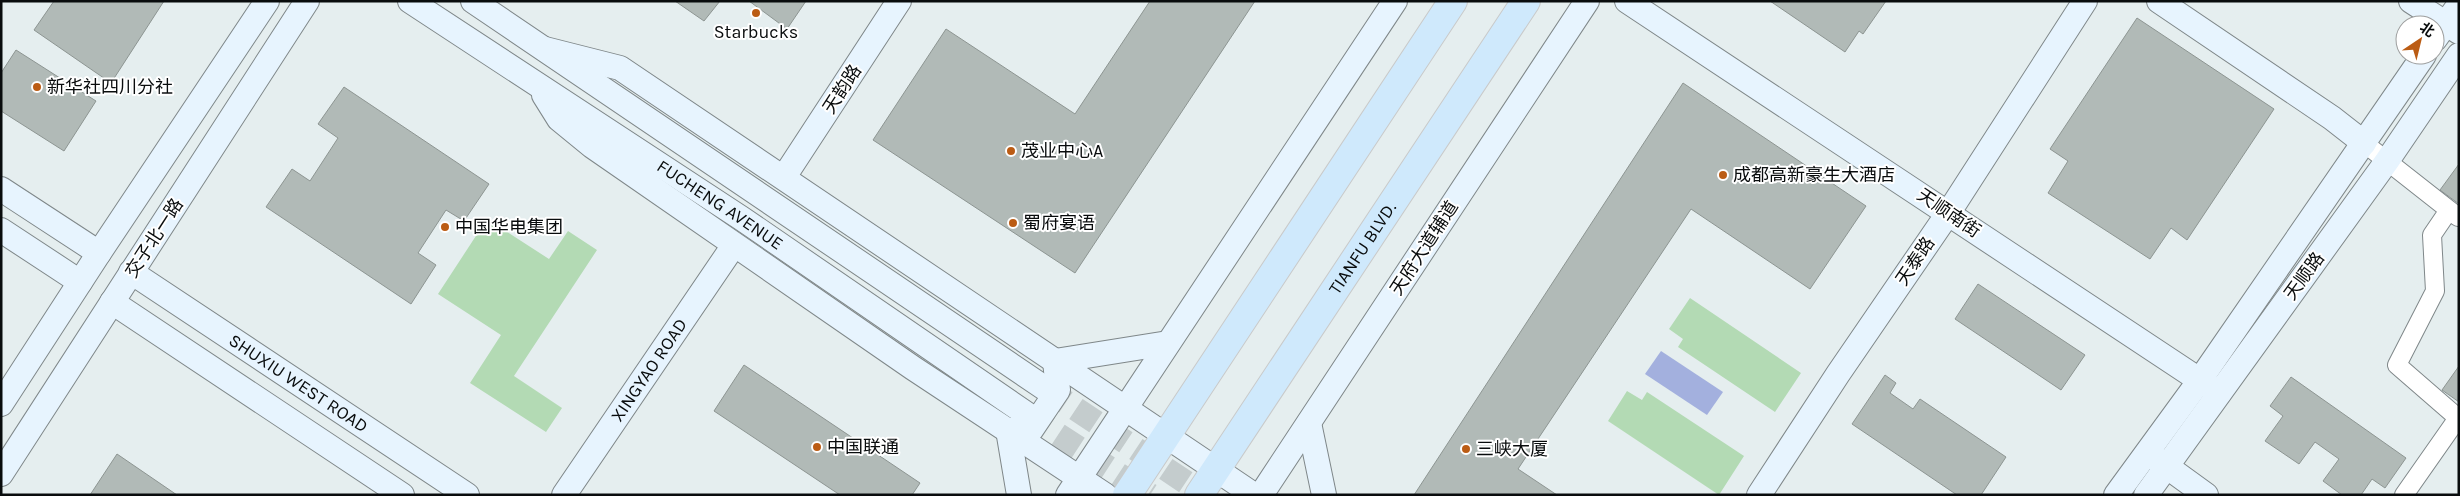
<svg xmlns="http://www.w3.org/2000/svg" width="2460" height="496" font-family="Karla,'Noto Sans SC',sans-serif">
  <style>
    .green { fill: #b3dab4 }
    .water { fill: #a3b0de }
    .building { fill: #b1bab7; stroke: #8d9592 }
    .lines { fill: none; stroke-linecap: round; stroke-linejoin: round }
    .secondary-tunnel { stroke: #c4cccd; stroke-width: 24; stroke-dasharray: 24 12; stroke-linecap: butt }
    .street-casing { stroke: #7f8789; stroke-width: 20 }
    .secondary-casing { stroke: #7f8789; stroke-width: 26 }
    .primary-casing { stroke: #c9caca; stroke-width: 30 }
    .street { stroke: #fff; stroke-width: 18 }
    .secondary { stroke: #e7f4fe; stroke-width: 24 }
    .primary { stroke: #cfe9fc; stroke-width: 28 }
    .poi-dot { fill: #bb5c14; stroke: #fff; stroke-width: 2 }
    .labels { text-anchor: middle; stroke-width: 4; stroke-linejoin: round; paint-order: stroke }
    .poi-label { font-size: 18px; fill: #090c0d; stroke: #fff; text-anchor: start }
    .street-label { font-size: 18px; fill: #090c0d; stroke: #fff }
  </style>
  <rect width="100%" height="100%" fill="#e5eeef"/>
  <path class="green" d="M487,219L549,259L568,231L597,250L514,376L562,408L546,432L470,383L501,335L438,294Z
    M1690,298L1801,373L1775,412L1678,347L1683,339L1669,329Z
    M1627,391L1642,400L1647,392L1744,456L1719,495L1608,421Z"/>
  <path class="water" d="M1661,351L1723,392L1707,415L1645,374Z"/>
  <path class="building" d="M54,1H164L111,83L34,30Z
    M675,1H720L704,21Z
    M749,1H806L787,29Z
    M1150,1H1255L1075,273L873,140L946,29L1075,114Z
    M1770,1H1886L1863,34L1859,31L1845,52Z
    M2137,18L2274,109L2187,240L2171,228L2150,259L2048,193L2068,161L2050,149Z
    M16,50L96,101L64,151L1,111V73Z
    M1683,83L1866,206L1810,289L1691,209L1518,469L1557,495H1414Z
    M344,87L489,184L464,221L446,210L418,253L436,265L411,304L266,207L292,169L310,181L338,138L318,124Z
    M2459,164V204L2440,190Z
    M1978,284L2085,355L2061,390L1955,319Z
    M744,365L920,483L912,495H840L714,411Z
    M2459,366V402L2442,390Z
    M1885,375L1896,383L1890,393L1913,409L1920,399L2006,457L1981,495H1957L1852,424Z
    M2291,377L2406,458L2385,488L2372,479L2361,495H2342L2323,481L2339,459L2315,442L2299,464L2265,441L2283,416L2270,406Z
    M117,454L177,495H90Z"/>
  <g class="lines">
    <path class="secondary-tunnel" d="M1046,389L1205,495
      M1028,415L1150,495"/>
    <defs>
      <path id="street" d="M2364,143L2458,217
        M2404,495L2458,418L2397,365L2435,291L2432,235L2449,210"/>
      <g id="secondary">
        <path id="s1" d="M410,1L741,218L1028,415"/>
        <path d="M473,1L1046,389"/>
        <path d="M1627,1L2219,393"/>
        <path d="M2159,1L2332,118L2364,143"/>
        <path d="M2411,1L2459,32"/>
        <path d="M2435,39L2459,5"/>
        <path d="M545,49L620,68L1254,495"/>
        <path d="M544,95L559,119L592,146L913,368L1105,495"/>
        <path d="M784,177L899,1"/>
        <path d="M1,189L99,253"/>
        <path d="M1,230L80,282"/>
        <path id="s2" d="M131,272L467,495"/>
        <path d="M112,302L402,495"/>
        <path d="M1,404L99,253L267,1"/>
        <path d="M1309,423L1324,495"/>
        <path d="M2155,458L2206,495"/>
        <path d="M1,474L307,1"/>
        <path id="s3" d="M564,495L734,245"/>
        <path d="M1019,495L1008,430H1031L1058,390L1055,361L1168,343"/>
        <path d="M1068,495L1395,1"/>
        <path d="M1261,495L1587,1"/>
        <path d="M1759,495L1838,374L1949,212L2085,1"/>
        <path d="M2116,495L2200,380L2424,55"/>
        <path d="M2146,495L2387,161L2459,55"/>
      </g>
      <g id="primary">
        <path d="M1127,495L1453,1"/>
        <path id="s4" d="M1199,495L1526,1"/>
      </g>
    </defs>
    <use href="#street" class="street-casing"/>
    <use href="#secondary" class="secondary-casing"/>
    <use href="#primary" class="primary-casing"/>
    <use href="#street" class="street"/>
    <use href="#secondary" class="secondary"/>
    <use href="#primary" class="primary"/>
  </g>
  <g class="poi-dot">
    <circle cx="756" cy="13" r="5"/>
    <circle cx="37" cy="87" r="5"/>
    <circle cx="1011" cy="151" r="5"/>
    <circle cx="1723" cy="175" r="5"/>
    <circle cx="1013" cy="223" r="5"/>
    <circle cx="445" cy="227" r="5"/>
    <circle cx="817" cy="447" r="5"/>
    <circle cx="1466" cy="449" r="5"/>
  </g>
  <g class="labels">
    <g class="poi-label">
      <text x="756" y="38" text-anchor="middle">Starbucks</text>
      <text x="47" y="93">新华社四川分社</text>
      <text x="1021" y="157">茂业中心A</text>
      <text x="1733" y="181">成都高新豪生大酒店</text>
      <text x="1023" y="229">蜀府宴语</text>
      <text x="455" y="233">中国华电集团</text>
      <text x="827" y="453">中国联通</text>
      <text x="1476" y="455">三峡大厦</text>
    </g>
    <g class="street-label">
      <text transform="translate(842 89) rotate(-57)" y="6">天韵路</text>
      <text dy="6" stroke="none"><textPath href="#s1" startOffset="371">FUCHENG AVENUE</textPath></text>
      <text transform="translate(1949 213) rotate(34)" y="6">天顺南街</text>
      <text transform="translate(154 238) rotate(-57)" y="6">交子北一路</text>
      <text dy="6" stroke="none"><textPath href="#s4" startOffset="296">TIANFU BLVD.</textPath></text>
      <text transform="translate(1424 248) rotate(-57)" y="6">天府大道辅道</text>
      <text transform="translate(1915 261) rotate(-56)" y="6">天泰路</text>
      <text transform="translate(2304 276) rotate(-54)" y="6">天顺路</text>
      <text dy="6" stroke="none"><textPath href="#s3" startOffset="151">XINGYAO ROAD</textPath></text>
      <text dy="6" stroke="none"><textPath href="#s2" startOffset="201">SHUXIU WEST ROAD</textPath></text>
    </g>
  </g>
  <rect width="2460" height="496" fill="none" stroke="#090c0d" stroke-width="5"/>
  <g transform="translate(2420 40) rotate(35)"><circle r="24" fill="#ffffff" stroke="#9d9e9e"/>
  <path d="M0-4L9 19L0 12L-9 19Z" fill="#bb5c14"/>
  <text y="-8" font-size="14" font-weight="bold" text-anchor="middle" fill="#090c0d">北</text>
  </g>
</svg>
